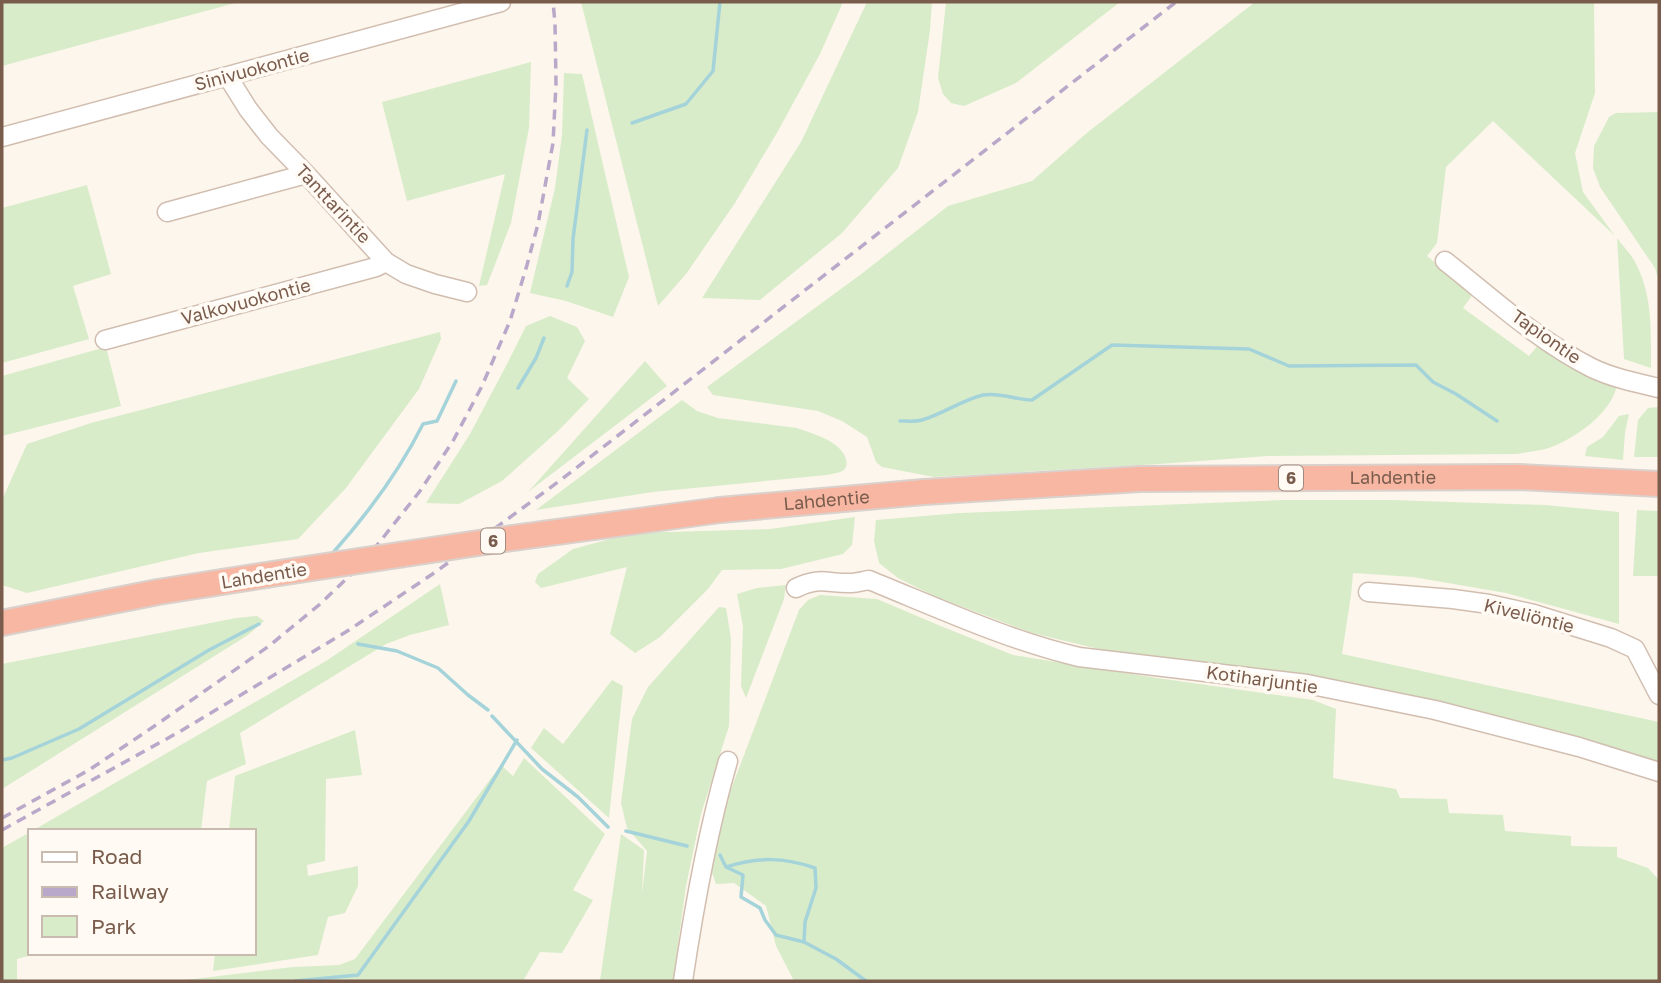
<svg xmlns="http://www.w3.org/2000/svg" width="1661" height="983" font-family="'Golos Text',sans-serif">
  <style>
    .green { fill: #d8ecc9 }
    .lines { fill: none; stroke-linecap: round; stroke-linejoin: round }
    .stream { stroke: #a5d3da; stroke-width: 3.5 }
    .minor-casing { stroke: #d1beb0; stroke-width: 21 }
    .highway-casing { stroke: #dad1cd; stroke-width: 28 }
    .minor { stroke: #fff; stroke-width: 18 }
    .highway { stroke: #f7b7a3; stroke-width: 24 }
    .rail { stroke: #b9a8c9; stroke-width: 3.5; stroke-dasharray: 10 7; stroke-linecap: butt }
    .highway-bridge-casing { stroke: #dad1cd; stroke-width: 28; stroke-linecap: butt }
    .highway-bridge { stroke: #f7b7a3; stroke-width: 24 }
    .labels { text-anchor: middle; stroke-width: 7; stroke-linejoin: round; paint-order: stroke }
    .shield { fill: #fffaf3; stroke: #a28b7f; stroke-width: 2 }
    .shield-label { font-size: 16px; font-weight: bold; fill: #7a5c4d }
    .street-label { font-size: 18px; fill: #7a5c4d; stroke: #fffaf3 }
  </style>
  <rect width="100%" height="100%" fill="#fdf6ec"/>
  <path class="green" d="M2,2H239L2,66Z
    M581,2H843L820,54L778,131L735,203L686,274L658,306Z
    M867,2H932L930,30L918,112L898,168L842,233L760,300L702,298L801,142Z
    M946,2H1120L1016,83L964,106L951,103L943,94L938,78Z
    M1255,2H1594L1595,93L1575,153L1583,192L1615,236L1493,121L1446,167L1437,243L1427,256L1473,294L1463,308L1529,356L1538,345L1580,369L1617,382C1616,410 1575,439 1549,448C1539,451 1527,452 1517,454L1268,456L1159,464L934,477L882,467L876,462L867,437L842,421L818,411L713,395L707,387L860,275L948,206L1032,181L1088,132Z
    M531,62L529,128L511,223L487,285L479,286L505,174L407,201L382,102Z
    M564,73L582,74L629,277L613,317L566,301L530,293L555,188L562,135Z
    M1659,112V282L1655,268L1600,187L1593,168L1594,146L1609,117L1616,113Z
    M87,185L111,274L73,286L89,339L2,363V208Z
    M1617,238C1622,245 1629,252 1634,260C1653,294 1651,330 1651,368L1624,359Z
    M550,316L577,327L585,341L567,378L589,399L558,431L502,481L459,504L426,503L470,434L507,364L526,326Z
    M440,332L441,339L419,389L346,488L298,539L199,553L27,593L2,585V500L27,444L91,423Z
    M106,347L121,406L2,436V376Z
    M645,361L667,386L528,492Z
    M682,400L697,411L718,418L797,428C813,434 841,441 846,459C847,463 847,467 844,470C840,473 831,474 827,475L653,492L536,510Z
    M1659,407V457H1634L1638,420L1648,408Z
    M1629,414L1625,433L1623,460L1585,456L1587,447L1603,437L1619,416Z
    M1283,500H1392L1545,505L1619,512V624L1506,593L1413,577L1353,573L1351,595L1342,654L1659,722V762L1582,739L1420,701L1242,667L1128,656L1032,633L936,597L898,578L879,563L874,541L876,520L960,513Z
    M1637,510L1659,511V576H1633Z
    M855,517L852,545L843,554L781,569L722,570L708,589L660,637L635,653L610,634L627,567L541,588L535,582L538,574L573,549L632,533L770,529Z
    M440,584L449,625L410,635L386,644L240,733L246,764L207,781L201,831H32L326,661Z
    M786,585L784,599L746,698L741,686L743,627L737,594L757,588Z
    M820,595L877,599L943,627L1013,655L1157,678L1313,700L1336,709L1333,778L1396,789L1400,798L1447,799L1449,813L1503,815L1505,831L1571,836V846L1617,847V857L1648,868L1659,880V981H794L776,946L766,906L734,883L716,884L710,867L719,821L799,610L808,600Z
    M719,607L726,608L731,639L729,726L701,814L686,886L673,981H600L621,834L644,850L642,894L647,851L627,828L621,803L632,719L648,687Z
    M257,616L264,621L248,635L2,789V664L236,618Z
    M612,680L623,686L609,818L531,748L544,728L563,744Z
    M355,730L362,775L326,779L325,861L307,865L308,876L358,866V886L345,913L328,917L318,955L213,971L215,953H254V831H229L235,776Z
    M524,758L605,834L573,890L593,900L562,953L540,952L523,981H178L293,967L339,965L355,959L501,765L513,776Z
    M30,832V953H39L17,959V981H2V848Z"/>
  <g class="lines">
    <path class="stream" d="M632,123L686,104L713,71L720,2
      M567,286L572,272L573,239L587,130
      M518,388L536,358L544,338
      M900,421C907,421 915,422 922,420C943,414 962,400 983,395C1000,392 1016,400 1032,400L1112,345L1249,349L1289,366L1416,365L1433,382L1456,394L1497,421
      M331,555C365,517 400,470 423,424L437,421L456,381
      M358,644L397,651L438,668L468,695L488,710
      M492,716L542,769L578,797L608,827
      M2,760L12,758L79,729L209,650L259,624
      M626,831L687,846
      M720,855L726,867C757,857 784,857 815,868L816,888L805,922L804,942
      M726,867L743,875L741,897L760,908L765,920L776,935L804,942L836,959L866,981
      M295,981L358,975L469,821L517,740"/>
    <defs>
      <path id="minor" d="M228,77L248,109L269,136L306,174L386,262L406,274L435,284L467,292
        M2,137L501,2
        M167,212L306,174
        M1445,261C1492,298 1538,341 1592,368C1613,378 1637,383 1659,388
        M105,340L376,267L386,262
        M796,588C820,576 828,584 852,583C857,583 863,581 869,580C938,608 1007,640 1079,657L1307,684L1435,710L1579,747L1659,772
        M1368,592L1453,599L1489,604L1534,614L1611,638L1635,649L1659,695
        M683,981C694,907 707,833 728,761"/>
      <g id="highway">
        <path id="s1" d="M720,510L924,492L1140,479L1519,477L1659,484"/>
        <path d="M2,623L158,592L266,575"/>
      </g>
    </defs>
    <use href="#minor" class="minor-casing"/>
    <use href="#highway" class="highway-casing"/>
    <use href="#minor" class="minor"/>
    <use href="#highway" class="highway"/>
    <path class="rail" d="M2,818L89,770L156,725L269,646L319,605L363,563L420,491L453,441L482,386L510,321L527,265L538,224L553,143L556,84L555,23L553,2
      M2,830L179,732L349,630L437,571L562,479L1176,2"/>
    <defs>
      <path id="highway-bridge" d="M266,575L498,540L720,510"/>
    </defs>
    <use href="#highway-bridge" class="highway-bridge-casing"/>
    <use href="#highway-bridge" class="highway-bridge"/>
  </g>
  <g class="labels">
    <g class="shield">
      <rect x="1279" y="465.5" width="24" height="25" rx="5"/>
      <rect x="481" y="528.5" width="24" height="25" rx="5"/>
    </g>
    <g class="shield-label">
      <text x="1291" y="484">6</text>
      <text x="493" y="547">6</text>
    </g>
    <g class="street-label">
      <text transform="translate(252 70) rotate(-15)" y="6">Sinivuokontie</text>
      <text transform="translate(333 204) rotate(47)" y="6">Tanttarintie</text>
      <text transform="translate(246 302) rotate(-15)" y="6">Valkovuokontie</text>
      <text transform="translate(1546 337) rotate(35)" y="6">Tapiontie</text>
      <text dy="6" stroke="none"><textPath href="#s1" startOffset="674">Lahdentie</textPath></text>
      <text dy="6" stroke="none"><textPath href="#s1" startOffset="107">Lahdentie</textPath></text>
      <text transform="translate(264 576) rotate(-9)" y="6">Lahdentie</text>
      <text transform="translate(1529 616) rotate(14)" y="6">Kiveliöntie</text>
      <text transform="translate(1262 680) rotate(8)" y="6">Kotiharjuntie</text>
    </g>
  </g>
  <rect width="1661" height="983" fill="none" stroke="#7a5c4d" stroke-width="7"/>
  <rect x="28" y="829" width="228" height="126" fill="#fffaf3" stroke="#cabbb1" stroke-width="2"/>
  <rect x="42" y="852" width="35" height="10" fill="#ffffff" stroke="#cabbb1" stroke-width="2"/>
  <text x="91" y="864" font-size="21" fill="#7a5c4d">Road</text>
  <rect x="42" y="887" width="35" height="10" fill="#b9a8c9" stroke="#cabbb1" stroke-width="2"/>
  <text x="91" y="899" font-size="21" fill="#7a5c4d">Railway</text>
  <rect x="42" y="916" width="35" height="21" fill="#d8ecc9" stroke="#cabbb1" stroke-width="2"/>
  <text x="91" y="934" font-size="21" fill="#7a5c4d">Park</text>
</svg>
